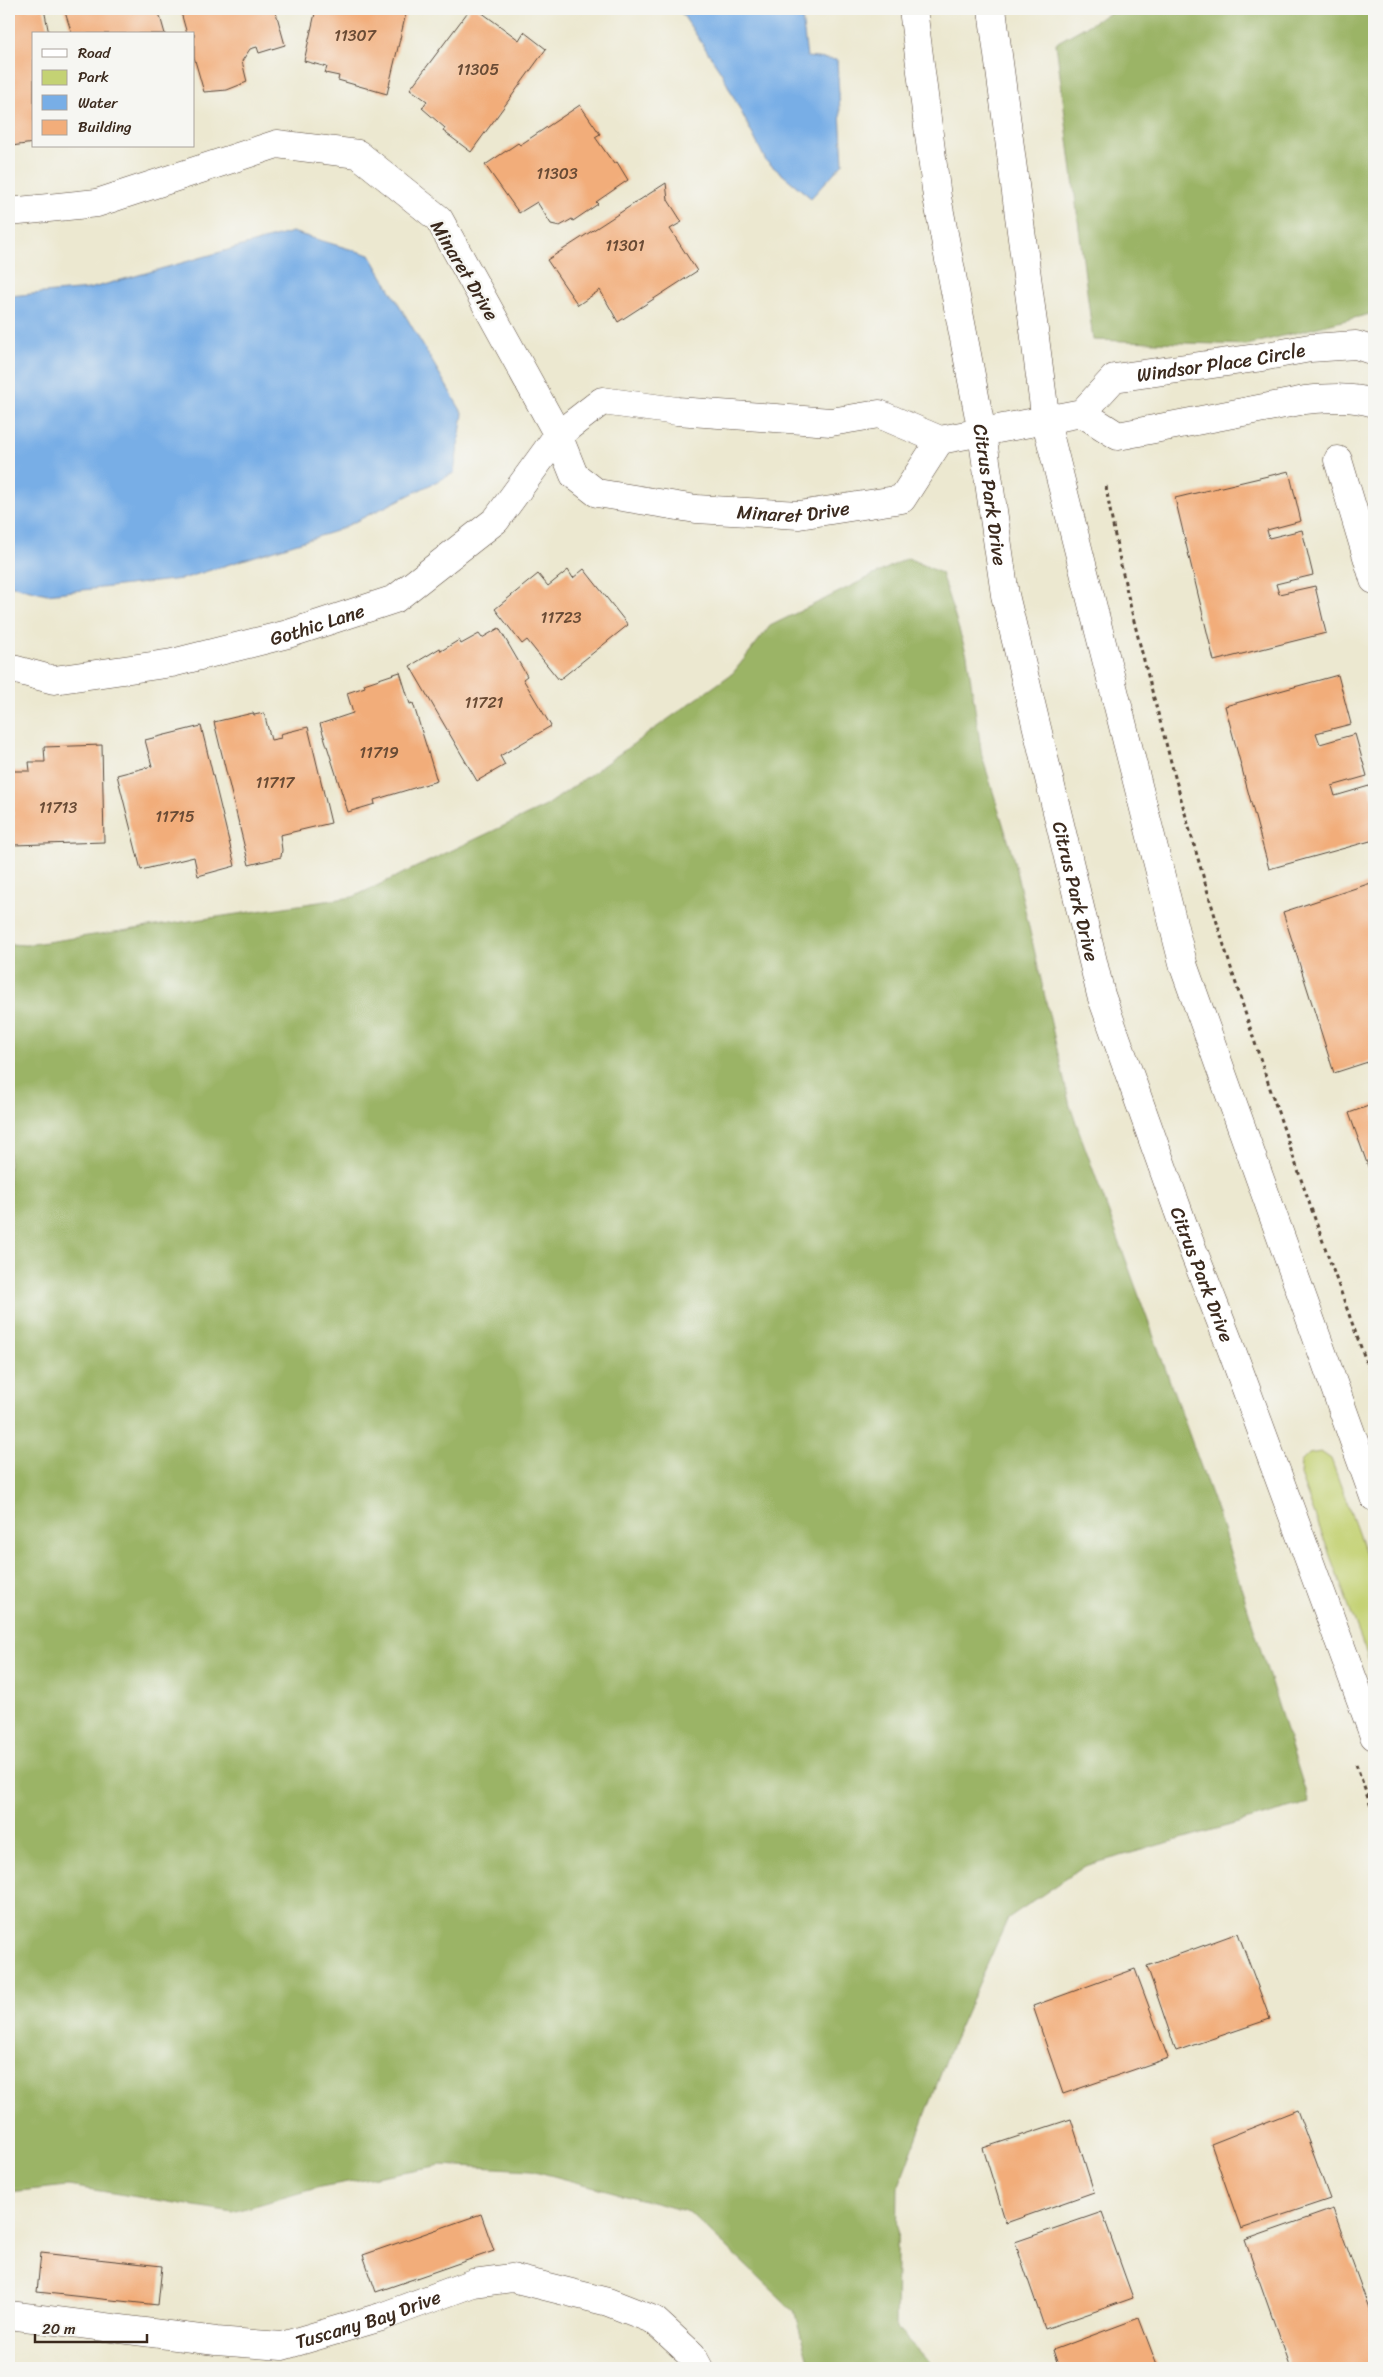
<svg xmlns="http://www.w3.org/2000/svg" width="1383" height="2377" font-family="Sriracha,sans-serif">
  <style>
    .green { fill: #c4d274; stroke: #807e49 }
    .forest { fill: #9bb466; stroke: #6b6f42 }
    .water { fill: #78aee6; stroke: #5a6c82 }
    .building { fill: #f2ad7a }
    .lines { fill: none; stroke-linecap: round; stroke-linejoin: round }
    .street-casing { stroke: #564639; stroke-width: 29 }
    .secondary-casing { stroke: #564639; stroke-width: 29 }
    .path { stroke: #564639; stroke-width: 3; stroke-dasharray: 4 4; stroke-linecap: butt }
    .street { stroke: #fff; stroke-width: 28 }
    .secondary { stroke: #fff; stroke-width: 28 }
    .labels { text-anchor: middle; stroke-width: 5; stroke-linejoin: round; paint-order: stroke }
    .number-label { font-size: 16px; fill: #694b35 }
    .street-label { font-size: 19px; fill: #3b2a1e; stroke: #f6f6f2 }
  </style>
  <rect width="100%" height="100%" fill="#f6f6f2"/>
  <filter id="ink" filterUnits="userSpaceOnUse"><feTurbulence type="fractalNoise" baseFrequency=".02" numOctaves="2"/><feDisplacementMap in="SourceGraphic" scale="10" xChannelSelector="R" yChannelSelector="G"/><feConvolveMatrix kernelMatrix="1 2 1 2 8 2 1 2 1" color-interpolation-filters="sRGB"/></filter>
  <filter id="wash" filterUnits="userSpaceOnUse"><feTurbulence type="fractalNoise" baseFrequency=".0096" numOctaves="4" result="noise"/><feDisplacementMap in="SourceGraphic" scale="20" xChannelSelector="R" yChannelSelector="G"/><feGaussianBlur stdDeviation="1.12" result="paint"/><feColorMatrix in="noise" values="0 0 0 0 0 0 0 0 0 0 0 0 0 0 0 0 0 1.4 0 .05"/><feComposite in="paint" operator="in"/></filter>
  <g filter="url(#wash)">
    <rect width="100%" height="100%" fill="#ece8d0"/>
    <path class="green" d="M1321,1452L1331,1459L1374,1577V1674L1300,1475L1301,1462L1309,1454Z"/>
    <path class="forest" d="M1117,9H1374V313L1247,345L1093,340L1056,43Z
      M908,558L941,573L967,655L982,756L1012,853L1070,1106L1217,1511L1309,1803L1085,1866L1008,1918L952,2044L898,2188L896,2328L935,2368H810L794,2311L689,2212L531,2170L441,2165L320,2187L233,2212L68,2186L9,2192V944L26,945L353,897L546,806L733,673L770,626Z"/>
    <path class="water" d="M679,9H801L807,57L837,60L843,163L811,198L766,161L721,72Z
      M292,232L370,255L463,414L454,473L336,531L182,579L47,594L9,585V296L89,289Z"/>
    <g id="blocks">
      <path class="building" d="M9,9H44L49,34H34V143L11,146L9,140Z
        M64,9H158L165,34H72Z
        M180,9H275L285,45L259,53L257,47L250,49L242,61L247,82L227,90L204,92L194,57V34H187Z
        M316,9H407L387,94L338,80L339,76L325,73L327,67L304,61Z
        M470,9H477L519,40L524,32L546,49L471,152L443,131L445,128L422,108L427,101L410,89Z
        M580,105L600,134L595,137L614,164L617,162L628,180L596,202L598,204L573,221L572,219L560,226L551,224L537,202L519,213L485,165L518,143L520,145Z
        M666,183L668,200L682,222L670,229L697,271L618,322L600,290L578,305L547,260Z
        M1289,471L1301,521L1267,530L1269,538L1302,530L1313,575L1276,584L1279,594L1315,586L1326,633L1214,661L1175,498Z
        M584,569L628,625L559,680L527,640L522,644L495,609L538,574L548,586L568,570L573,578Z
        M499,628L527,676L523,679L551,726L500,756L505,765L477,781L410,666L440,648L441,651L459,640L461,644L479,634L482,638Z
        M400,672L410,704L413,703L437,781L374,800L375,804L348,812L320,724L353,713L347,693L365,687L364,684Z
        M1338,675L1351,724L1316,733L1320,744L1355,734L1367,776L1332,786L1335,796L1369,786L1374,805V840L1269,869L1225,706Z
        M253,713L254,715L264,713L271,740L281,738L280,734L308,727L331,823L280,835L282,850L281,857L249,865L214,722Z
        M201,726L235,866L198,876L194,857L141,870L117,775L152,766L145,740Z
        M102,745L104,842L14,845L12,771H30L29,762H45L44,747Z
        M1374,882V1060L1334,1073L1283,912Z
        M1374,1104V1183L1349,1113Z
        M1238,1933L1270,2019L1176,2051L1147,1966Z
        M1135,1969L1168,2058L1063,2094L1033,2006Z
        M1297,2110L1330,2199L1241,2229L1211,2144Z
        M1071,2119L1094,2192L1006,2223L983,2148Z
        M1333,2209L1374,2322V2364L1363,2368H1290L1245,2240Z
        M1102,2212L1133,2298L1045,2329L1015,2242Z
        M481,2214L494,2251L376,2292L363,2255Z
        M41,2253L162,2266L158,2305L37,2292Z
        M1139,2318L1158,2368H1059L1053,2350Z"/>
    </g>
  </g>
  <g filter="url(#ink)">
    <use href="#blocks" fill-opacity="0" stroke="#564639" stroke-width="1"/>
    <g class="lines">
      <defs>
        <g id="street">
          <path id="s1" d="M9,212L97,203L277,144L358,154L439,219L558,435L574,475L597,493L696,509L799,515L902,499L940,440"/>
          <path d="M1082,413L1118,436L1305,400C1328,398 1352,396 1374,403"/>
          <path d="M1338,460L1374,580"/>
          <path id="s2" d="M9,668L54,680L172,663L288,634L395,599L496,520L558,435L602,401L677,411L831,422L879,414L940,440L1082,413L1114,378L1256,358L1310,348L1356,345L1374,351"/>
          <path id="s3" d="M9,2315L216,2341L282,2346L381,2317L473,2283L512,2278L608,2302L654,2320L692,2355L699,2368"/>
        </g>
        <g id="secondary">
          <path id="s4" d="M913,9L937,197L982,433L1005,595L1101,995L1185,1230L1228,1340L1374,1736"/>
          <path d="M992,9L1046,422L1184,967L1374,1497"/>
        </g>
      </defs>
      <use href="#street" class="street-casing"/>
      <use href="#secondary" class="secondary-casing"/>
      <path class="path" d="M1106,486C1120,574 1144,661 1167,747C1224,963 1297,1173 1374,1383
        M1356,1764L1374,1815"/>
      <use href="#street" class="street"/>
      <use href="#secondary" class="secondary"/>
    </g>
  </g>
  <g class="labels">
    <g class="number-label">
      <text x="355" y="41">11307</text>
      <text x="478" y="75">11305</text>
      <text x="557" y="179">11303</text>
      <text x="625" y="251">11301</text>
      <text x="561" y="623">11723</text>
      <text x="484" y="708">11721</text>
      <text x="379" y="758">11719</text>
      <text x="275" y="788">11717</text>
      <text x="58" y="813">11713</text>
      <text x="175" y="822">11715</text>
    </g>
    <g class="street-label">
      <text transform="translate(465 270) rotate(59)" y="7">Minaret Drive</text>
      <text dy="7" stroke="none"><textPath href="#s2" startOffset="1332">Windsor Place Circle</textPath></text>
      <text dy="7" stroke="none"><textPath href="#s4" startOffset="492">Citrus Park Drive</textPath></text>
      <text dy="7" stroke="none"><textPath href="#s1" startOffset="980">Minaret Drive</textPath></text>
      <text dy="7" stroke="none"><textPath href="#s2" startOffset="316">Gothic Lane</textPath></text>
      <text dy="7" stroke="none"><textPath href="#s4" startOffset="898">Citrus Park Drive</textPath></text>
      <text dy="7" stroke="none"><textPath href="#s4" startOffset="1302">Citrus Park Drive</textPath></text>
      <text dy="7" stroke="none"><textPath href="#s3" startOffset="365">Tuscany Bay Drive</textPath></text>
    </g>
  </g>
  <rect width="1383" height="2377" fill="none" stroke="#f6f6f2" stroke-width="30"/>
  <rect x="32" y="32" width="162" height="115" fill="#f6f6f2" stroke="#aba49d"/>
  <rect x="42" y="49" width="25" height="8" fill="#ffffff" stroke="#aba49d"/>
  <text x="78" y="58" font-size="15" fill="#3b2a1e">Road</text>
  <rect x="42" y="70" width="25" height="15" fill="#c4d274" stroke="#aba49d"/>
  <text x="78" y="82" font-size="15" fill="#3b2a1e">Park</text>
  <rect x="42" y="95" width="25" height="15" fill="#78aee6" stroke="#aba49d"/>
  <text x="78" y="108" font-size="15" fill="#3b2a1e">Water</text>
  <rect x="42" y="120" width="25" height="15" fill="#f2ad7a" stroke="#aba49d"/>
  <text x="78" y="132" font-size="15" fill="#3b2a1e">Building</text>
  <path d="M35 2334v8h112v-8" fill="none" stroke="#3b2a1e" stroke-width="2.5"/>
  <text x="42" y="2334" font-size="15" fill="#3b2a1e" stroke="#f6f6f2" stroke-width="4" paint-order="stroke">20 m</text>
</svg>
